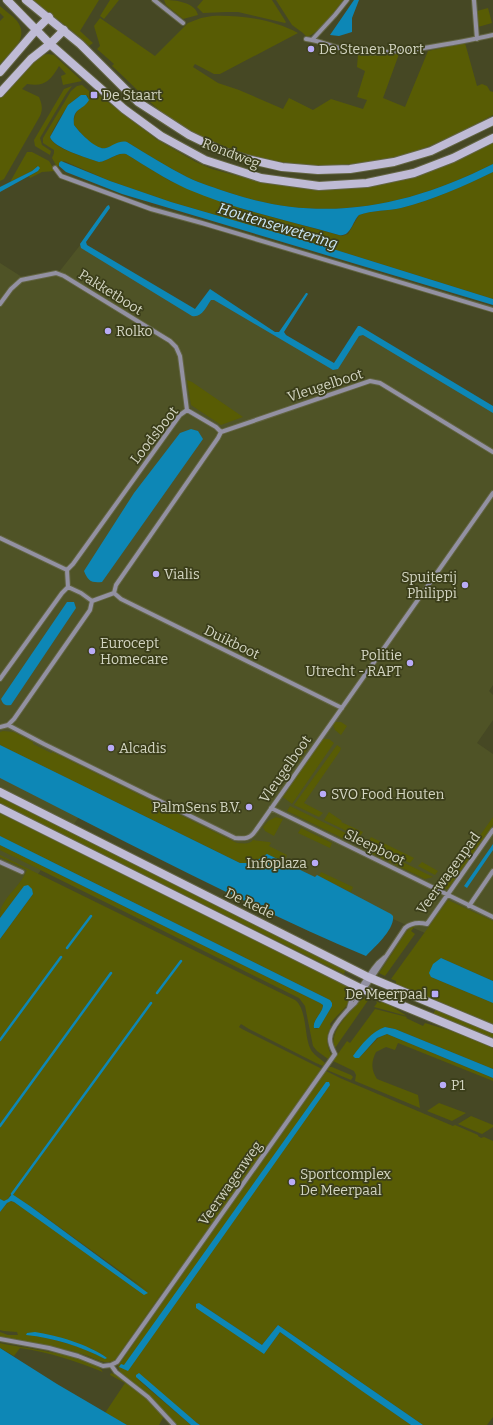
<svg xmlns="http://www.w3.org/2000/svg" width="493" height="1425" font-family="Bitter,serif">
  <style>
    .built { fill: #4f5326 }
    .green { fill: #585c04; fill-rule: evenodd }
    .water { fill: #0d87b6 }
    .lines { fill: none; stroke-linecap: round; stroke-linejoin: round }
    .stream { stroke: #0d87b6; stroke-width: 2.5 }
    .minor-casing { stroke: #626443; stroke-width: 6 }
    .secondary-casing { stroke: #626443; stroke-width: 10 }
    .minor { stroke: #9391a2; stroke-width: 4 }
    .secondary { stroke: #bfbbd5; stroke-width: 8 }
    .poi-dot { fill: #b9abf7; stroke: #3b3e1a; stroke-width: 1.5 }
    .labels { text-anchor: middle; stroke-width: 3.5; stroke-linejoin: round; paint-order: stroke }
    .poi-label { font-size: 14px; fill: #d3d5c1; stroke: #3b3e1a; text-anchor: start }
    .street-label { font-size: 14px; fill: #d3d5c1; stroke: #3b3e1a }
    .water-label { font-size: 15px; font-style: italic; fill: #cee9f8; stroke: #3b3e1a }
  </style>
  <rect width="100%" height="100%" fill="#464824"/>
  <path class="built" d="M81,244L195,314L211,294L334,367L360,329L493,409V685L489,691L493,695V720L477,743L493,754V962L411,927L99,789L0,927V263L22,277L59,272Z"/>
  <path class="green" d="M32,0H99L80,31L93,43L89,46L70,29Z
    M110,0H119L104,19L100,16Z
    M164,0C175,0 195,2 198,15L183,19L166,5Z
    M203,0H272L286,22L285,23L238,12H226L203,13L197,7Z
    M276,0H343C335,11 319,33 307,37L303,33L292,25Z
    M0,6C5,11 12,15 17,21C30,38 11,52 0,64V21L4,17L0,13Z
    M488,8L492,23L478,27L477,11Z
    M212,16C241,15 272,19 298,33L220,74H214L195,64L193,67L218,83L239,90L283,109L289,98L313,110L331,99L363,109L367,100L357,97L365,71L357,67L358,55L399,54L383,98L405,107L428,51L465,43L477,86L482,84L487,86L490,91L493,92V115C466,129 439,144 410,153C341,173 267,169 203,137C192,132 181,127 171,119C150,104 132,84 112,66L114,64L97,49L100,46L94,26L100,18L155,56L188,23L201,18Z
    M48,54L54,55L82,81L63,85L61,76L66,74L59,66C50,81 45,87 27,84L22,89L39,97C42,104 43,109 40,116L4,179L0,181V98L36,59L42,55Z
    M82,85L96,97L98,95L130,118L156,139L196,162L212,169L253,180L294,187L342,189L374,185L493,142V164C407,207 323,224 230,193C216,188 201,184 187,177C167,167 147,154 127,142C119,141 114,146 106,148C96,152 80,132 74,125C73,114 78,108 87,103L88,96C74,89 54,127 50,137C53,149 88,158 99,162C109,161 117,152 126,154L170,181L242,209L342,236L348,234L359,215C372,210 388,211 401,208C433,200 463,186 493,172V299L333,249L171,202L110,181L64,161L57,167L52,158L54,153V150L43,143V138L71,91L77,86Z
    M72,86L66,94L40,138L42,145L51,151L50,155L35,146L34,140L64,89Z
    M27,152H32L49,161L55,171L42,172L30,178L29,176L38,171V166L32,171L10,182Z
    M187,380L192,382L243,417L221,425L191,405Z
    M335,722H341L347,726L341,735L335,730L333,725Z
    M3,731L14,732L33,742V744L51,753L53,752L237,843C243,843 249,845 253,840L269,842L271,843L269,846L287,855L284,862L267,854L253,863H240L0,745V732Z
    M323,739H329L334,743L292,804L283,797Z
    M307,742L308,748L296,765H291Z
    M337,745L341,748L340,751L304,803L323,813L319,817L294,805Z
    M0,797L346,969L344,974L0,804Z
    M290,806L358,839L348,841L287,811Z
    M329,812L342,821L341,822L363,832L359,837L324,820Z
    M0,813L345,983C361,1000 339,1011 330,1024L331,1027C325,1037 327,1045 331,1055L328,1059L317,1051L313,1046L305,1006L299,998L0,850V845L320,1003L323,1005C323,1013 312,1020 314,1028L317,1029L319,1027L332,1006L330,1000L0,836Z
    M276,817L283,819L274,836L265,831L263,827L268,821Z
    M493,817V825L449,889H446L439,887L447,870L453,874Z
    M301,828L332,843L330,848L298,833Z
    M371,837L414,858L410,863L368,842Z
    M366,844L433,877L425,879L369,852Z
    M0,855L295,1000C307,1009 304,1034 310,1048C313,1055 320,1058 325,1063L323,1066L316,1063L249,1029L241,1024L239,1027L242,1029L340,1078L453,1126L455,1125L478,1135V1136L481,1138L484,1137L493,1141V1417L487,1425H423L278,1325L262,1345L199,1303L264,1354L280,1332L411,1425H200L136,1378L191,1425H177L154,1400L120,1372L118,1366L173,1287L169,1283L115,1360C105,1365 98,1360 88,1356C60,1346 29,1344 0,1337V1332L8,1335H18L17,1332L4,1331L0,1330V1212L9,1201L14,1202L148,1291L30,1206L11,1194L8,1199L4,1201L0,1199V939L33,894L24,886L0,918C0,915 0,911 1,908C7,894 21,885 27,870L0,857ZM50,1335C63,1339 99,1349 106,1358L79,1347L55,1340L37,1336Z
    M422,862L438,871L435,875L418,866Z
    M321,872L353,887L351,892L319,876Z
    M448,900L493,921V981L441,958L431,977L493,1003V1024L396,984V981L391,979Z
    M415,926L411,931L415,934L385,976L379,973L406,932L409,928Z
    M366,997L367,999H369L335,1048C328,1032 349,1014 358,1003L362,999Z
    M376,1001L380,1003L382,1001H383L407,1016L374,1007L377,1003Z
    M375,1009L407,1017L406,1018L423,1026L425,1023L458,1033L493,1048V1069L395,1029L385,1027L359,1058L378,1038L387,1034L493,1078V1081L398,1043L395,1050L386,1047L376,1052C371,1062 371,1070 377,1079L418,1095L420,1108L355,1081L356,1075L354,1071L333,1061L347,1041L350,1043Z
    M436,1009L493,1032V1039L433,1014Z
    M329,1067H332L351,1075L353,1077L351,1080L327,1070Z
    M439,1103L466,1113L452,1121L427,1111Z
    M471,1116L493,1125V1127L482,1134L458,1124Z
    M0,1343C19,1348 96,1355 103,1372C76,1361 49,1352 20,1348L14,1356L0,1348Z
    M111,1373C131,1380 150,1401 164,1416L159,1425H127L105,1413L125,1383L110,1375Z"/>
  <path class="water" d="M354,0H359L352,18V32L339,36L330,35Z
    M81,95H86L89,100C83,111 72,107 74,125C79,132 97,151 106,148C113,146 119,140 127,142C147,154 167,167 187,177C201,184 216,188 230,193C323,224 407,207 493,164V172C464,186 433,200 401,208C388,211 372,210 359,215C352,222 351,237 339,235C288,220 236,210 187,189C165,179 146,166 126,154C116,152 109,161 99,162C88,158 53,148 50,137L68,105Z
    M61,161L110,181L171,202L333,249L493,299V305L122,194L66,172L59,166V163Z
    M38,166L40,168L38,171L0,192V187L32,171Z
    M109,205L110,208L86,242L87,245L195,309L210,289L275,332H279L306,293H307L308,294L284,332L286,335L334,363L358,326H360L493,406V413L363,335L359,336L338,369L333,370L214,300H211C206,307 202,318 192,316L81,248L80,244L107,206Z
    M191,429L198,431L203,439L102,582C91,583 88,581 84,571L134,493L180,433Z
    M67,602H74L76,608L11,705C6,706 3,705 1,699Z
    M0,745L240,863H253L267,854L315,877L317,875L391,914L393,916C395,929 375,947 366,956C241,903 121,839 0,778Z
    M0,836L330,1000L332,1003V1006L319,1028H314C312,1020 323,1013 323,1005L320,1003L0,845Z
    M493,844V850L467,888L464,886Z
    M28,885L32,889L33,894L0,939V918L24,886Z
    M441,958L493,981V1003L431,977L429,973L433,964Z
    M385,1027L395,1029L493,1069V1078L387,1034L377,1038L359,1058H355L353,1056C361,1045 372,1031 385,1027Z
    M326,1082H329L330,1085L128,1371L119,1367L121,1364L124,1365Z
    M12,1194L30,1206L148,1293L144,1295L14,1202L11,1201L7,1203L0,1212V1199L4,1201L8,1199Z
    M199,1303L262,1345L278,1325L423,1425H411L362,1391L337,1425L362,1391L280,1332L264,1354L196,1308V1304Z
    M35,1332C56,1335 90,1345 107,1358L105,1359C80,1346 54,1338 26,1335L27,1333Z
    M0,1348L57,1384L127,1425H0Z
    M139,1373L197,1423L200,1425H191L136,1377V1375Z"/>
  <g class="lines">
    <path class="stream" d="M67,948L91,916
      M157,993L181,961
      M0,1040L61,957
      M0,1126L111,973
      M12,1194L151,1003"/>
    <defs>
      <path id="minor" d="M154,0L183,23
        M474,0L477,39
        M306,39C323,41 339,50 357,52C377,54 398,51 418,49C443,45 468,41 493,35
        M312,40L335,15L347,0
        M55,168L61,176L151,209L202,223L493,310
        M0,304L11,289L21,280L56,273L64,276L170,341L176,347L180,356L187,410
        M221,432L370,381L380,383L493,452
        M0,538L67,570
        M68,587L81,593L92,601
        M114,593L121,599L342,708
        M0,679L62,593L68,587L67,570L73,564L180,415L187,410L216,427L221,432L218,438L116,585L114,593L92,601L90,610L14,719L8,725
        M8,725L44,744L235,838C245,839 250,839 256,830L493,493
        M0,727L8,725
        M271,808L493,917
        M0,862L22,872
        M469,906L493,871
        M349,1008L351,1001L374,968L378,963L385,957
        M0,1339L49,1348L78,1356L103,1366L111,1365L117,1362L335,1054C333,1050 330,1045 330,1039C330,1028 347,1010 355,1003L405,928C412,922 419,922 427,924L493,830
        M111,1365L116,1372L148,1397L174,1425"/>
      <path id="secondary" d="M7,0L50,44L124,109L161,136L205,160L261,178L319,186L367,183L414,173L453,158L493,138
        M26,0L80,44L138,102L189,135L224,152L247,159L282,167L318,170L350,169L394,162L431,151L493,121
        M0,72L36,30L49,17
        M0,93L31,59L50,44L64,30
        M0,792L368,977L493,1029
        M0,808L360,988L493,1043"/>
    </defs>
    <use href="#minor" class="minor-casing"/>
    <use href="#secondary" class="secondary-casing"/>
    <use href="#minor" class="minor"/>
    <use href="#secondary" class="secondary"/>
  </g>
  <g class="poi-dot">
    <circle cx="311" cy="49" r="4"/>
    <rect x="90" y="91" width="8" height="8" rx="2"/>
    <circle cx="108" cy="331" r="4"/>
    <circle cx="156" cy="574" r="4"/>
    <circle cx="465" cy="585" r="4"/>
    <circle cx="92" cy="651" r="4"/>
    <circle cx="410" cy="663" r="4"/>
    <circle cx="111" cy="748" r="4"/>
    <circle cx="323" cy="794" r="4"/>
    <circle cx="249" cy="807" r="4"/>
    <circle cx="315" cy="863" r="4"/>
    <rect x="431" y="990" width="8" height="8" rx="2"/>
    <circle cx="443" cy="1085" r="4"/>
    <circle cx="292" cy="1182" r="4"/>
  </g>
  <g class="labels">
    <g class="poi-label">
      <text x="319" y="54">De Stenen Poort</text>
      <text x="102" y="100">De Staart</text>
      <text x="116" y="336">Rolko</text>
      <text x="164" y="579">Vialis</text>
      <text x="457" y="582" text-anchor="end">Spuiterij<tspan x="457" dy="16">Philippi</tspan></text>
      <text x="100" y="648">Eurocept<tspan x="100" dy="16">Homecare</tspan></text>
      <text x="402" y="660" text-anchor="end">Politie<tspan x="402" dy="16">Utrecht - RAPT</tspan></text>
      <text x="119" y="753">Alcadis</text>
      <text x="331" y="799">SVO Food Houten</text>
      <text x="241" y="812" text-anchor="end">PalmSens B.V.</text>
      <text x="307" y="868" text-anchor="end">Infoplaza</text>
      <text x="427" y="999" text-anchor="end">De Meerpaal</text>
      <text x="451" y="1090">P1</text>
      <text x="300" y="1179">Sportcomplex<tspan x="300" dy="16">De Meerpaal</tspan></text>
    </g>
    <g class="street-label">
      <text transform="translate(231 153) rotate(21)" y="5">Rondweg</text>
      <text transform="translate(111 292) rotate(32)" y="5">Pakketboot</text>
      <text transform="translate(325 385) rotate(-18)" y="5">Vleugelboot</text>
      <text transform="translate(154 435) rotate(-52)" y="5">Loodsboot</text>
      <text transform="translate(232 642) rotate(26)" y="5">Duikboot</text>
      <text transform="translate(285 769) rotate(-55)" y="5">Vleugelboot</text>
      <text transform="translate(375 847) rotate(26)" y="5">Sleepboot</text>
      <text transform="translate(448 873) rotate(-54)" y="5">Veerwagenpad</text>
      <text transform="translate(250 903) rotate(26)" y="5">De Rede</text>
      <text transform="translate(230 1183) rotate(-55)" y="5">Veerwagenweg</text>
    </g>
    <g class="water-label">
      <text transform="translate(278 226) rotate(17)" y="5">Houtensewetering</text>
    </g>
  </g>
</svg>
